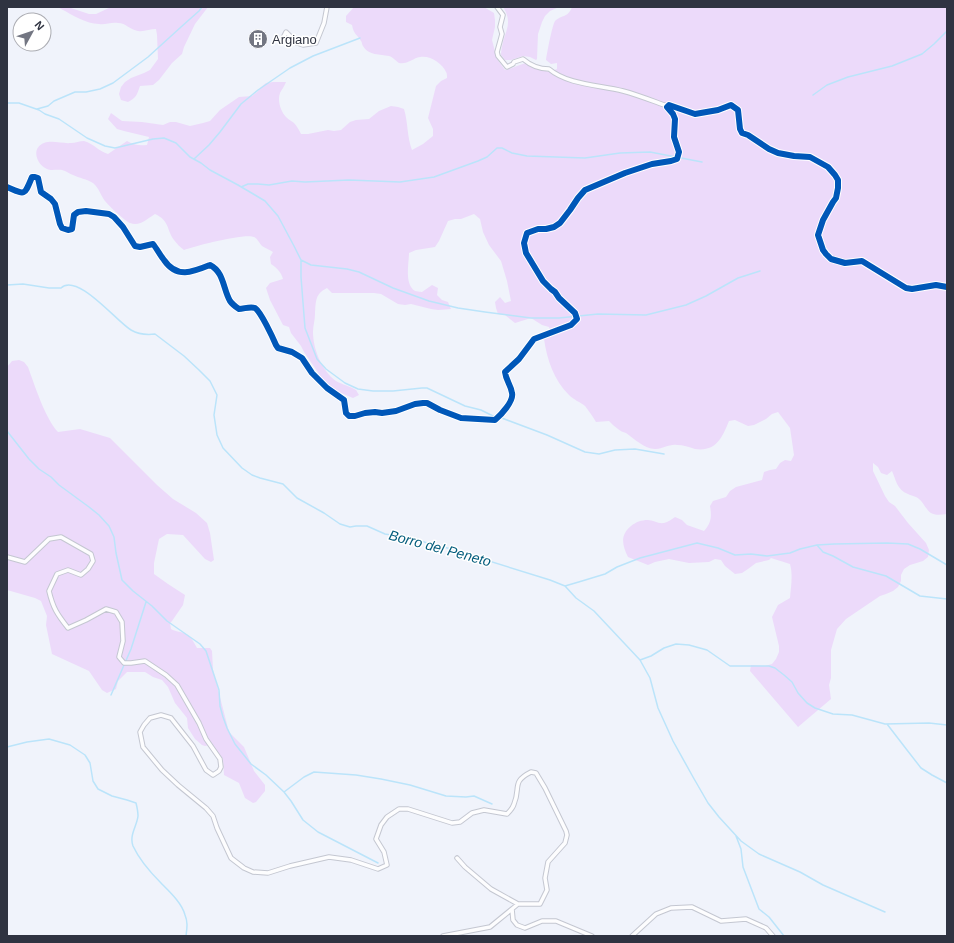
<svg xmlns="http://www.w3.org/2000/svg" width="954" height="943" font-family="Arial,sans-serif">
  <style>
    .green { fill: #ecdafa }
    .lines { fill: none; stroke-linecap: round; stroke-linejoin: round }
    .stream { stroke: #bbe4fa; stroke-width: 1.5 }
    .street-casing { stroke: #c4c7d1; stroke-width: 5.5 }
    .street { stroke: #fdfdfe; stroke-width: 3.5 }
    .cycleway-casing { stroke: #fff; stroke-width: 8 }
    .cycleway { stroke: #0057b8; stroke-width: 6 }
    .labels { text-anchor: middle; stroke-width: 3; stroke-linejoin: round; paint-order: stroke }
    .poi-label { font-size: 13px; fill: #2f3341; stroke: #fff; text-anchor: start }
    .water-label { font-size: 14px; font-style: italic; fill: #035c7c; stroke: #fff }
  </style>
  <rect width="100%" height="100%" fill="#f0f3fb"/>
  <path class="green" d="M58,7H68L89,14H96L111,7H208L195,24L184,47L182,54L172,63L159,80L153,85L140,86C137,95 136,98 128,102L121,100L119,94L121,87L125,82L131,78L144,73L150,70L158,59L157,35L156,29C150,29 144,32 138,31C130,30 126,23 118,23C111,22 105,25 99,24C86,24 73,15 61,9Z
    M354,7H484L494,13L495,20V27L492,40L497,59L505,70C514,68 518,65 526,63L537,69L550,72L557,69V63L551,64L546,60C547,53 552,26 555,21C561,15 568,18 572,7H947V514C939,515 931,516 927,509C924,506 923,502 919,499C916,496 912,496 908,494C897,490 896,480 892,471L887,475L881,473L878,467L873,463V471L885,496L889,502L895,506L908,523L926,543L929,550L928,557L923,561L910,565L904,569L901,575V581L898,587L893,591L886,594L880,596L846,619L837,629L831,650V678L829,685L831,699L798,727L750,671L751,665L765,666L772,664L776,659L779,652V646L772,617L778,605L790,598C791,586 793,575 790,564L771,558L769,560L756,563L748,569L742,573L735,574L725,566L721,560L715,559L709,562L689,563L669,559L655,562L648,565L628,557C622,545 620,535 631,526C636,522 641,520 648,520C653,520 658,524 664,523C668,522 672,519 675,517L682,520L687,525L704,531C711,523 712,517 710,506L713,501L726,497L730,491L736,487L762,480L764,472L770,470L776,469L780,463L785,460L791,461L794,455L790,428L778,412L772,414L766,419L754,425L748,426L735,420L729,421C722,438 716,452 695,449C689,447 683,445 677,445C669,444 663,449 656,449C646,450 633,438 626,433C623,432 620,431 618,429C615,427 612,424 609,421L596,422C593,417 589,411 585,406C580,402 574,400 569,395C554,380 547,360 544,339L551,334L549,327L542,325L531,318L515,323L505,315L498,314L496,308L495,302L500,297L505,303L511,301L507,281L501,261L489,245L483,232L480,219L474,214L461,219H455L448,221L439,241L435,247L416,250L409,253C409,263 404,284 415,291C415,291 421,292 422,292L432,285L438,288L437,295L442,300L448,302L451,309L438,310L431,309L411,304L405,305L398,304L381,294L374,293H332L327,288C315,294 316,301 315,314C315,320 313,326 313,332C313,349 322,371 336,381C341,384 352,387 356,390C357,392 358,393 359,395L353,398L334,390L324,382L317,371L304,352L301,346L291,333L289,327L283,325L270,300L266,288L270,283L283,279C281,272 277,268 271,264L270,257L273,252C270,250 265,248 262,246C259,243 258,239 254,237C245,233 195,246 184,250C180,247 177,244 174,240C166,229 170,221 155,214C148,218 140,227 130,223C125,221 109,206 105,201C101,196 99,188 93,183C87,179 79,178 73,175C70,174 66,171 62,170C57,169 51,171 47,169C36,164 31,148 44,143C53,140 63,144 71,143C75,143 80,141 84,141C86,142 88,142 89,143C97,147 99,151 108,154L127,141C134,145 139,146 147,145L149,137L124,131L117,129L108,119L111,113L122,121L142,122L163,125L170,122H176L190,126L203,123L210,121L220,110L239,97L252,96L257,92L261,87L266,83L273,82H286C284,87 282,89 280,93C277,101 281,112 286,117C289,120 292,121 294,123C297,126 299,130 301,134H308L328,130L334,131L341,130L350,122L356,120L369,119L379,111L391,106L398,107L404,109C408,122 407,137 412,150L423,144L433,136V129L428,118L436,86L441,81L447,78C447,76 447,73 446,72C442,63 430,55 420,57C413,58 407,65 399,63C396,61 393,57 389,56C380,54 369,56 363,46C362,45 362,42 361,41C356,33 354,35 352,25L346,22V16Z
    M503,7H559L550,11L545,16L542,22L538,34L537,59L536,60L530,57L523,56L511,60H505L501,55C501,51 502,46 503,42C507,28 512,21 503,7Z
    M19,360L24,362L28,367C35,386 45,418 58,432L80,429L110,438L157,485L173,499L196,513L207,523L210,533L214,560L211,562L205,559L183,535L167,534L159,539L154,563V574L168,584L185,595L183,605L172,621L170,623L171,629C176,632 179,631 184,633C190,635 194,642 197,648H210L212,651L213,670L229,732L244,747L254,771L265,785V791L256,802L253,803L245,798L239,783L224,775L223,759L212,745L205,746L202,745L195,739L188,728L187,718L175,703L168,687L162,680L153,677L145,672H127L118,681L116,689L107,693L102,690L89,671L52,654L46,625L47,616L41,601L35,598L7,590V367L12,361Z"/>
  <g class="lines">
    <path class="stream" d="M813,95L827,85L848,77L892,66L922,54L934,44L947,31
      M7,103H19L39,110L45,114L59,119L87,138L105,146L115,148L153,139L164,138L176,143L190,157L201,163L210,170L238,185L255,195L265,201L278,216L294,246L301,260V277L305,328L317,359L326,369L345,383L358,389L373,391H393L422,388H427L465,406L481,410L495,417H499L547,435L585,452L599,454L615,450L635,449L664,454
      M37,109L48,106L54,101L75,92H86L100,89L113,83L148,57L181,27L199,11L202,7
      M194,159L209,145L220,132L241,104L258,90L290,68L313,56L360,38
      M241,187L248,184H258L269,185L292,181L305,182L349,180L400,182L434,177L478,161L487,157L497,148H502L512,153L527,156L585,158L620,153L650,152L702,162
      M301,260L311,265L347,269L359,272L393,288L429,301L458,308L485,312L531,318H559L598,314L646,315L686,305L706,296L738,278L760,271
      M7,285L23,284L49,288H61C77,272 117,322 131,330C138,334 147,335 155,334L184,356L199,370L210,381L217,395L214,415L217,435L223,448L242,468L252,475L260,478L283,484L297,498L324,513L340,524L350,527L356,526H367L385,534L416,539L427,543L444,547L550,580L565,586L576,598L594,611L640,660L650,678L658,708L673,741L693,777L708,803L719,817L741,841L759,854L800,872L823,885L885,912
      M7,431L29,459L39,469L51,477L59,485L89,507L99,515L109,526L114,537L116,553L122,580L133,591L152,606L167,621L200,644L206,651L219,690L220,706L223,717L227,728L235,744L251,764L266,775L284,792L291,801L303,820L318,832L378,863
      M817,545L823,552L833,556L853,567L886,576L920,596L947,599
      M565,586L582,581L605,574L617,567L640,558L697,543L718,548L735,555L751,554L767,556L790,553L800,549L817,545L834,544L887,543L908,544L920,549L947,565
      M640,660L651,656L664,648L676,644L689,645L707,650L730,666H769L775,668L784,675L792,682L798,693L807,703L815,708L833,714L852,715L885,724L929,723L947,725
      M111,695L131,649L146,602
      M887,724L907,750L921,768L932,775L947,783
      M7,747L27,742L49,739L70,745L85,755L90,763L93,781L98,789L112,796L127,800L136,803C137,807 138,812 138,816C137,826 129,835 133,846C139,859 151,873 161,883C169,891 182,903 185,915C188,922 187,928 186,936
      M284,792L304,777L314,772L356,775L381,779L410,785L446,796L466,797L474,796L492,804
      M736,836L741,849L743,867L759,909L769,917L784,936"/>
    <defs>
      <path id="street" d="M497,7L503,15L500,27L502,34L497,52L498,56L507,67L513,64L514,62L523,59C530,65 540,69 549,69C568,85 600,85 623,91C638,95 653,101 667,106
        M282,40L286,32L297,43L303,45L316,43L324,23L327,7
        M7,187C26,195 24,196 32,177H35L38,178L41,192L51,199L55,204L60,224L62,228L68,230L72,229L74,215L78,212L86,211L109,214L114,217L123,227L135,246L140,247L153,244C157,249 160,255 164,260C177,279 193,272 210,265C224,272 223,289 230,301C232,304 236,307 239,309C244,309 250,306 255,308C261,312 273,338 276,345L278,348L292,352L302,358L312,373L327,388L344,400L346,413L349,416H355L365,413L375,412L382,413L396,411L415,404L423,403H427L440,410L461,418L495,420C501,415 514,401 512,393C511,385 506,381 505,372L519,359L534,339L571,325L577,319L575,313L559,298L555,292L551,289L543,281L526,253L524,243L527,233L538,229H546L554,227L560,223L570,210L578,198L585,190L625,173L652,164L671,161L677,159L679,152L674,137L675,119L673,114L667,107L669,105L695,114L718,110L731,105L738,110L740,129L742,133L748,135L769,149L778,153L794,156L810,157L828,167L835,175L838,180V188L836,198L833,202L823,220L818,235L823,250L826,254L831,259L845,263L862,261L906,288L912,289L936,285L947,287
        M7,557L25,562L49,539L61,537L91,554L93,561L88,569L81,575L68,570L57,574L49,591C53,608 57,614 68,628L86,620L106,609L116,612L122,622L123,641L119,657L124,663H131L145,661L166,675L177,685L199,723L206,739L220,759L221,767L219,771L213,775L206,770L193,746L171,718L161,715L150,718L144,725L140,732L143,747L162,770L178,785L206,808L213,816L217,828L231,858L244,868L253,872L268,873L290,866L329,857L351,860L378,869L387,865L384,852L376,839L381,825L387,817L399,809H408L452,823L460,822L472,813L484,810L507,814C510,811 513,808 514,804C521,788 511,782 531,772L536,773L545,788L566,831L567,835L565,843L548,862L545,878L547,890L540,904H518L491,889L465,867L457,858
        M518,904L512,909L513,920L517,925L525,928L542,921H556L592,936
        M443,936L490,927L512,909
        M632,936L656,914L671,908L692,907L721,921L746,919L766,928L773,936"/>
    </defs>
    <use href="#street" class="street-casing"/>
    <use href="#street" class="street"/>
    <defs>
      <path id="cycleway" d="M7,187C26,195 24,196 32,177H35L38,178L41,192L51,199L55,204L60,224L62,228L68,230L72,229L74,215L78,212L86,211L109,214L114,217L123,227L135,246L140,247L153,244C157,249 160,255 164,260C177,279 193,272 210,265C224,272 223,289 230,301C232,304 236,307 239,309C244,309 250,306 255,308C261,312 273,338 276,345L278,348L292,352L302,358L312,373L327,388L344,400L346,413L349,416H355L365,413L375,412L382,413L396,411L415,404L423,403H427L440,410L461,418L495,420C501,415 514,401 512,393C511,385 506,381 505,372L519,359L534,339L571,325L577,319L575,313L559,298L555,292L551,289L543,281L526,253L524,243L527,233L538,229H546L554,227L560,223L570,210L578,198L585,190L625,173L652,164L671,161L677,159L679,152L674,137L675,119L673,114L667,107L669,105L695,114L718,110L731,105L738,110L740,129L742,133L748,135L769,149L778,153L794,156L810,157L828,167L835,175L838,180V188L836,198L833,202L823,220L818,235L823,250L826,254L831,259L845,263L862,261L906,288L912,289L936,285L947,287"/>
    </defs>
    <use href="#cycleway" class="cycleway-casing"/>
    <use href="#cycleway" class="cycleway"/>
  </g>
  <defs>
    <symbol id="building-disc" viewBox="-11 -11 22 22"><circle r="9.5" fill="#737682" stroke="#fff"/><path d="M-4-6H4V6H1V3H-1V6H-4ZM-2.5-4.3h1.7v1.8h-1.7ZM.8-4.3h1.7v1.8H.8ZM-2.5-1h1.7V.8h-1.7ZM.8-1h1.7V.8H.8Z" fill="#fff"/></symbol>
  </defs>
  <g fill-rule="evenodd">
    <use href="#building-disc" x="247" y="28" width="22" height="22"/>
  </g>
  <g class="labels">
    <g class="poi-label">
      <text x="272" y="44">Argiano</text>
    </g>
    <g class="water-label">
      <text transform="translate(440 548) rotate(15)" y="5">Borro del Peneto</text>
    </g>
  </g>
  <rect width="954" height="943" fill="none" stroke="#2f3341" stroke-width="16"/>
  <g transform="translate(32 32) rotate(50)"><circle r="19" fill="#ffffff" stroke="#acadb3"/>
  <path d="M0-3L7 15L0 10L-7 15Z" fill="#737682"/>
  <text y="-6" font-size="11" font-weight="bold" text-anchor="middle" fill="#2f3341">N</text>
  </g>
</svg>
